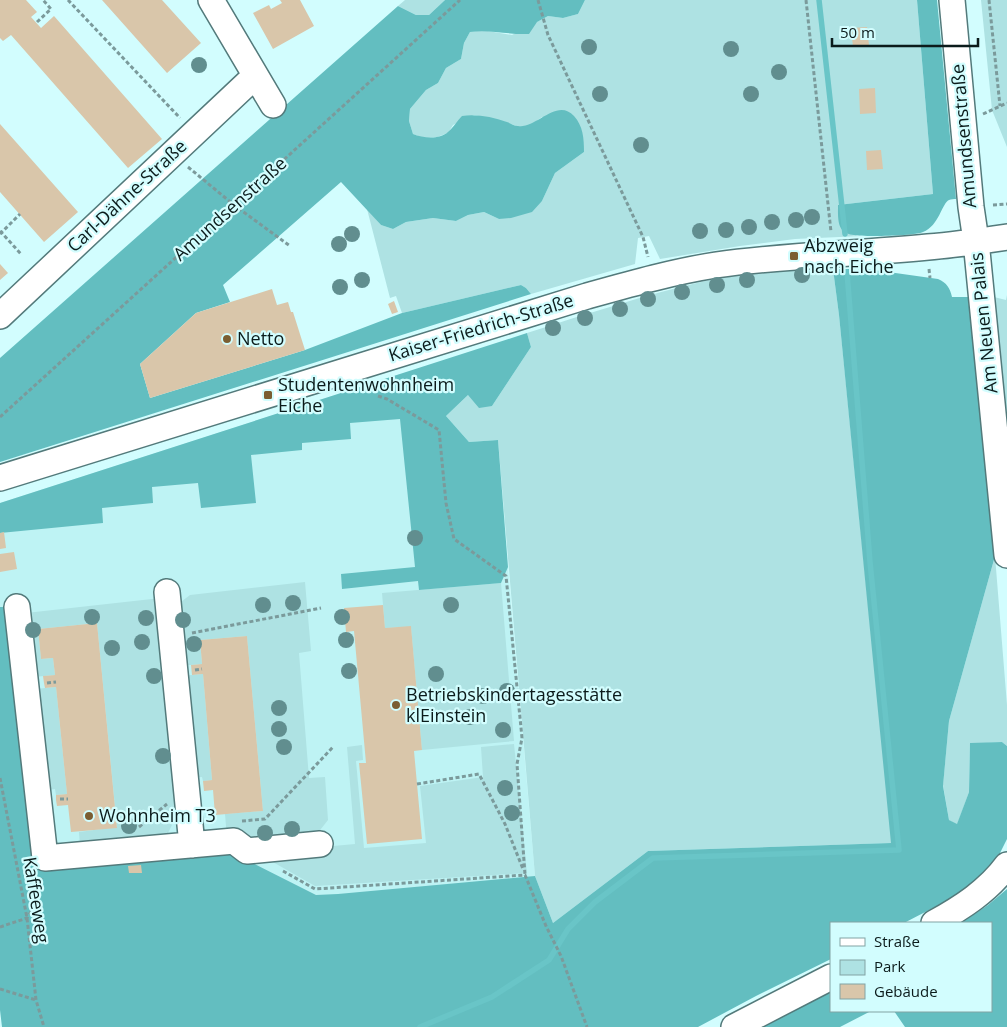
<svg xmlns="http://www.w3.org/2000/svg" width="1007" height="1027" font-family="'Open Sans',sans-serif">
  <style>
    .built { fill: #bef3f4 }
    .green { fill: #aee2e3 }
    .forest { fill: #63bec0 }
    .lines { fill: none; stroke-linecap: round; stroke-linejoin: round }
    .stream { stroke: #69c5c7; stroke-width: 5.5 }
    .building { fill: #d9c6aa }
    .minor-casing { stroke: #537a7b; stroke-width: 28 }
    .path { stroke: #7b9a9b; stroke-width: 3; stroke-dasharray: 4 2.5; stroke-linecap: butt }
    .minor { stroke: #fff; stroke-width: 25 }
    .tree { fill: #618e8f }
    .poi-dot { fill: #7b5e32; stroke: #d2fdfe; stroke-width: 2 }
    .labels { text-anchor: middle; stroke-width: 4.5; stroke-linejoin: round; paint-order: stroke }
    .street-label { font-size: 18px; fill: #0b1b1b; stroke: #d2fdfe }
    .poi-label { font-size: 18px; fill: #0b1b1b; stroke: #d2fdfe; text-anchor: start }
  </style>
  <rect width="100%" height="100%" fill="#d2fdfe"/>
  <path class="built" d="M401,374L426,575L508,567L535,876L49,1027L0,748V503Z"/>
  <path class="green" d="M405,0H445L429,15H416L398,6Z
    M585,0H917L933,194L838,205L851,235L862,236L795,239L740,246L660,259L649,236L638,238L635,264L531,294L526,288L521,285L402,313L396,296L390,298L367,209L381,225L393,229L406,222L433,218L456,221L468,215L484,212L499,219L542,201L555,173L584,152L542,117L531,125L518,127L506,122L474,115L453,125L448,133L437,137L423,138L413,134L409,121L410,109L426,90L438,83L446,68L461,59L464,43L470,32L482,30L512,35L548,16L563,18L578,14Z
    M981,0H1007V147L992,110Z
    M811,269H833L839,315L892,843L648,851L553,923L535,876L498,440L469,442L446,416L468,395L492,406L531,347L527,333C586,314 645,295 705,281C739,274 776,272 811,269Z
    M1007,295V438L994,297L1006,300Z
    M995,556L1007,705V746L1002,742L970,744L969,792L957,825L949,820L943,785L949,721Z
    M305,582L311,651L299,653L309,778L325,777L328,820L317,834L227,838L225,814L263,811L247,636L200,640L202,664L179,666L173,608L190,595Z
    M501,583L514,741L422,750L411,627L385,628L382,593Z
    M161,598L182,805L165,839L80,847L79,832L117,827L97,623L38,629L41,659L53,658L55,675L33,677L26,613Z
    M203,674L212,780L203,781L202,777L190,778L181,676Z
    M56,687L67,794L56,795L55,789L45,790L35,689Z
    M514,744L527,873L315,886L257,853L355,844L347,747L362,745L363,760L356,761L364,848L426,843L420,786L483,777L481,747Z"/>
  <path class="forest" d="M445,0H585L578,14L563,18L548,16L537,22L529,34C509,35 489,29 470,32L464,43L461,59L446,68L438,83L426,90L410,109L409,121L413,134C423,138 439,140 448,132C453,128 457,121 462,116C477,114 492,117 507,122C510,123 514,126 518,126C536,129 557,97 574,116C583,126 584,138 584,152L555,173L542,201L532,212L511,218L499,219L484,212L468,215L456,221L433,218L406,222L393,229L381,225L341,182L223,285L230,302L196,313L140,364L150,398L305,350L402,313L521,285L526,288L531,294L0,462V358L398,6L416,15H429Z
    M917,0H937L956,199C954,199 951,199 949,200C942,203 939,226 923,232C915,236 863,237 854,235C850,235 846,233 843,231C837,225 838,213 838,205L933,194Z
    M833,269H867L938,279C947,283 950,288 952,297H968L995,556L949,721L943,786L949,820L957,824L969,792L970,743L1002,742L1007,746V839L999,855L987,871L956,896L904,923H831V959L756,996L698,1027H2L0,1010V607H13L41,863L223,848L316,895L338,894L535,876L553,923L648,851L891,843L839,315Z
    M527,333L531,347L492,406L479,408L468,395L446,416L469,442L498,440L508,567L501,583L419,590L418,581L342,589L341,574L415,567L400,419L350,423L351,439L302,443V450L251,455L256,503L201,508L198,483L152,487L153,503L102,508L103,523L0,533V503Z
    M1007,889V1027H905L894,1011H991V923H961L988,905Z
    M831,989V1011H871L840,1027H754Z"/>
  <g class="lines">
    <path class="stream" d="M819,0L845,234
      M420,1027L492,997L549,960L568,929L595,902L653,858L899,850L870,562L847,272"/>
  </g>
  <path class="building" d="M0,0H26L37,12L31,17L41,28L54,16L162,139L128,168L11,35L3,41L0,38Z
    M102,0H162L201,43L167,73Z
    M280,0H300L314,26L273,49L253,13L269,5L271,9L282,3Z
    M867,27L869,45L853,47L851,28Z
    M875,88L876,113L860,114L859,89Z
    M0,124L78,212L44,242L0,192Z
    M881,150L883,169L867,170L866,151Z
    M0,264L8,273L0,280Z
    M272,289L277,305L288,302L291,312H293L305,350L150,398L140,364L196,313Z
    M394,301L398,312L392,314L388,304Z
    M4,532L6,548L0,549V533Z
    M14,552L17,569L0,572V554Z
    M383,605L385,628L411,626L422,750L414,751L422,839L367,844L359,763H366L354,631L346,632L344,608Z
    M97,623L117,828L71,832L68,805L57,806L56,800V795L67,794L56,687L45,688L44,683L43,676L55,675L53,658L41,659L38,629Z
    M247,636L263,811L215,815L213,790L204,791L203,781L212,780L203,674L192,675L191,665L202,664L200,640Z
    M141,865L142,873H129L128,866Z"/>
  <g class="lines">
    <defs>
      <path id="minor" d="M211,0L273,105
        M952,0L971,207L976,241L1007,555
        M0,316L255,76
        M0,478L587,296C630,284 672,272 716,265C786,255 857,254 928,247C954,245 981,241 1007,237
        M167,592L192,845
        M17,607L45,858L234,841L247,851L320,844
        M934,923C961,908 988,891 1007,865
        M734,1027L831,977"/>
    </defs>
    <use href="#minor" class="minor-casing"/>
    <path class="path" d="M68,0L180,118
      M538,0L548,35L643,237L648,257
      M806,0L831,232
      M989,0L1000,106
      M37,22L51,9L43,0
      M983,114L1007,103
      M188,167L234,205L290,246
      M993,205L1007,204
      M0,231L21,254
      M0,234L20,214
      M929,269L930,278
      M378,396L387,399L439,430L446,503L454,539L506,576L522,738L517,764L525,875
      M0,417L460,0
      M192,633L321,608
      M195,670L202,669
      M47,683L56,682
      M0,778L27,918L36,1000L44,1027
      M417,784L479,774L505,824L523,869
      M60,799H68
      M242,821L265,819L333,747
      M139,827L167,804
      M283,871L315,889L525,875L546,926L561,956L587,1027
      M0,927L27,918L37,902L42,878
      M0,989L36,1000"/>
    <use href="#minor" class="minor"/>
  </g>
  <g class="tree">
    <circle cx="589" cy="47" r="8"/>
    <circle cx="731" cy="49" r="8"/>
    <circle cx="199" cy="65" r="8"/>
    <circle cx="779" cy="72" r="8"/>
    <circle cx="600" cy="94" r="8"/>
    <circle cx="751" cy="94" r="8"/>
    <circle cx="641" cy="145" r="8"/>
    <circle cx="812" cy="217" r="8"/>
    <circle cx="796" cy="220" r="8"/>
    <circle cx="772" cy="222" r="8"/>
    <circle cx="749" cy="227" r="8"/>
    <circle cx="726" cy="230" r="8"/>
    <circle cx="700" cy="231" r="8"/>
    <circle cx="352" cy="234" r="8"/>
    <circle cx="339" cy="244" r="8"/>
    <circle cx="802" cy="275" r="8"/>
    <circle cx="362" cy="280" r="8"/>
    <circle cx="747" cy="280" r="8"/>
    <circle cx="717" cy="285" r="8"/>
    <circle cx="340" cy="287" r="8"/>
    <circle cx="682" cy="292" r="8"/>
    <circle cx="648" cy="299" r="8"/>
    <circle cx="620" cy="309" r="8"/>
    <circle cx="585" cy="318" r="8"/>
    <circle cx="553" cy="328" r="8"/>
    <circle cx="415" cy="538" r="8"/>
    <circle cx="293" cy="603" r="8"/>
    <circle cx="263" cy="605" r="8"/>
    <circle cx="451" cy="605" r="8"/>
    <circle cx="92" cy="617" r="8"/>
    <circle cx="342" cy="617" r="8"/>
    <circle cx="146" cy="618" r="8"/>
    <circle cx="183" cy="620" r="8"/>
    <circle cx="33" cy="630" r="8"/>
    <circle cx="346" cy="640" r="8"/>
    <circle cx="142" cy="642" r="8"/>
    <circle cx="194" cy="644" r="8"/>
    <circle cx="112" cy="648" r="8"/>
    <circle cx="349" cy="671" r="8"/>
    <circle cx="436" cy="674" r="8"/>
    <circle cx="154" cy="676" r="8"/>
    <circle cx="507" cy="691" r="8"/>
    <circle cx="483" cy="696" r="8"/>
    <circle cx="279" cy="708" r="8"/>
    <circle cx="470" cy="717" r="8"/>
    <circle cx="279" cy="729" r="8"/>
    <circle cx="503" cy="730" r="8"/>
    <circle cx="284" cy="747" r="8"/>
    <circle cx="163" cy="756" r="8"/>
    <circle cx="505" cy="788" r="8"/>
    <circle cx="512" cy="813" r="8"/>
    <circle cx="129" cy="826" r="8"/>
    <circle cx="292" cy="829" r="8"/>
    <circle cx="265" cy="833" r="8"/>
  </g>
  <g class="poi-dot">
    <rect x="789" y="251" width="10" height="10" rx="2.5"/>
    <circle cx="227" cy="339" r="5"/>
    <rect x="263" y="390" width="10" height="10" rx="2.5"/>
    <circle cx="396" cy="705" r="5"/>
    <circle cx="89" cy="816" r="5"/>
  </g>
  <g class="labels">
    <g class="street-label">
      <text transform="translate(964 136) rotate(-95)" y="6">Amundsenstraße</text>
      <text transform="translate(127 196) rotate(-43)" y="6">Carl-Dähne-Straße</text>
      <text transform="translate(230 209) rotate(-42)" y="6">Amundsenstraße</text>
      <text transform="translate(984 323) rotate(-96)" y="6">Am Neuen Palais</text>
      <text transform="translate(481 328) rotate(-17)" y="6">Kaiser-Friedrich-Straße</text>
      <text transform="translate(36 900) rotate(81)" y="6">Kaffeeweg</text>
    </g>
    <g class="poi-label">
      <text x="804" y="252">Abzweig<tspan x="804" dy="21">nach Eiche</tspan></text>
      <text x="237" y="345">Netto</text>
      <text x="278" y="391">Studentenwohnheim<tspan x="278" dy="21">Eiche</tspan></text>
      <text x="406" y="701">Betriebskindertagesstätte<tspan x="406" dy="21">klEinstein</tspan></text>
      <text x="99" y="822">Wohnheim T3</text>
    </g>
  </g>
  <rect x="830" y="922" width="162" height="90" fill="#d2fdfe" stroke="#82a3a3"/>
  <rect x="840" y="938" width="25" height="8" fill="#ffffff" stroke="#82a3a3"/>
  <text x="874" y="947" font-size="15" fill="#0b1b1b">Straße</text>
  <rect x="840" y="960" width="25" height="15" fill="#aee2e3" stroke="#82a3a3"/>
  <text x="874" y="972" font-size="15" fill="#0b1b1b">Park</text>
  <rect x="840" y="984" width="25" height="15" fill="#d9c6aa" stroke="#82a3a3"/>
  <text x="874" y="997" font-size="15" fill="#0b1b1b">Gebäude</text>
  <path d="M832 38v8h146v-8" fill="none" stroke="#0b1b1b" stroke-width="2.5"/>
  <text x="840" y="38" font-size="15" fill="#0b1b1b" stroke="#d2fdfe" stroke-width="4" paint-order="stroke">50 m</text>
</svg>
